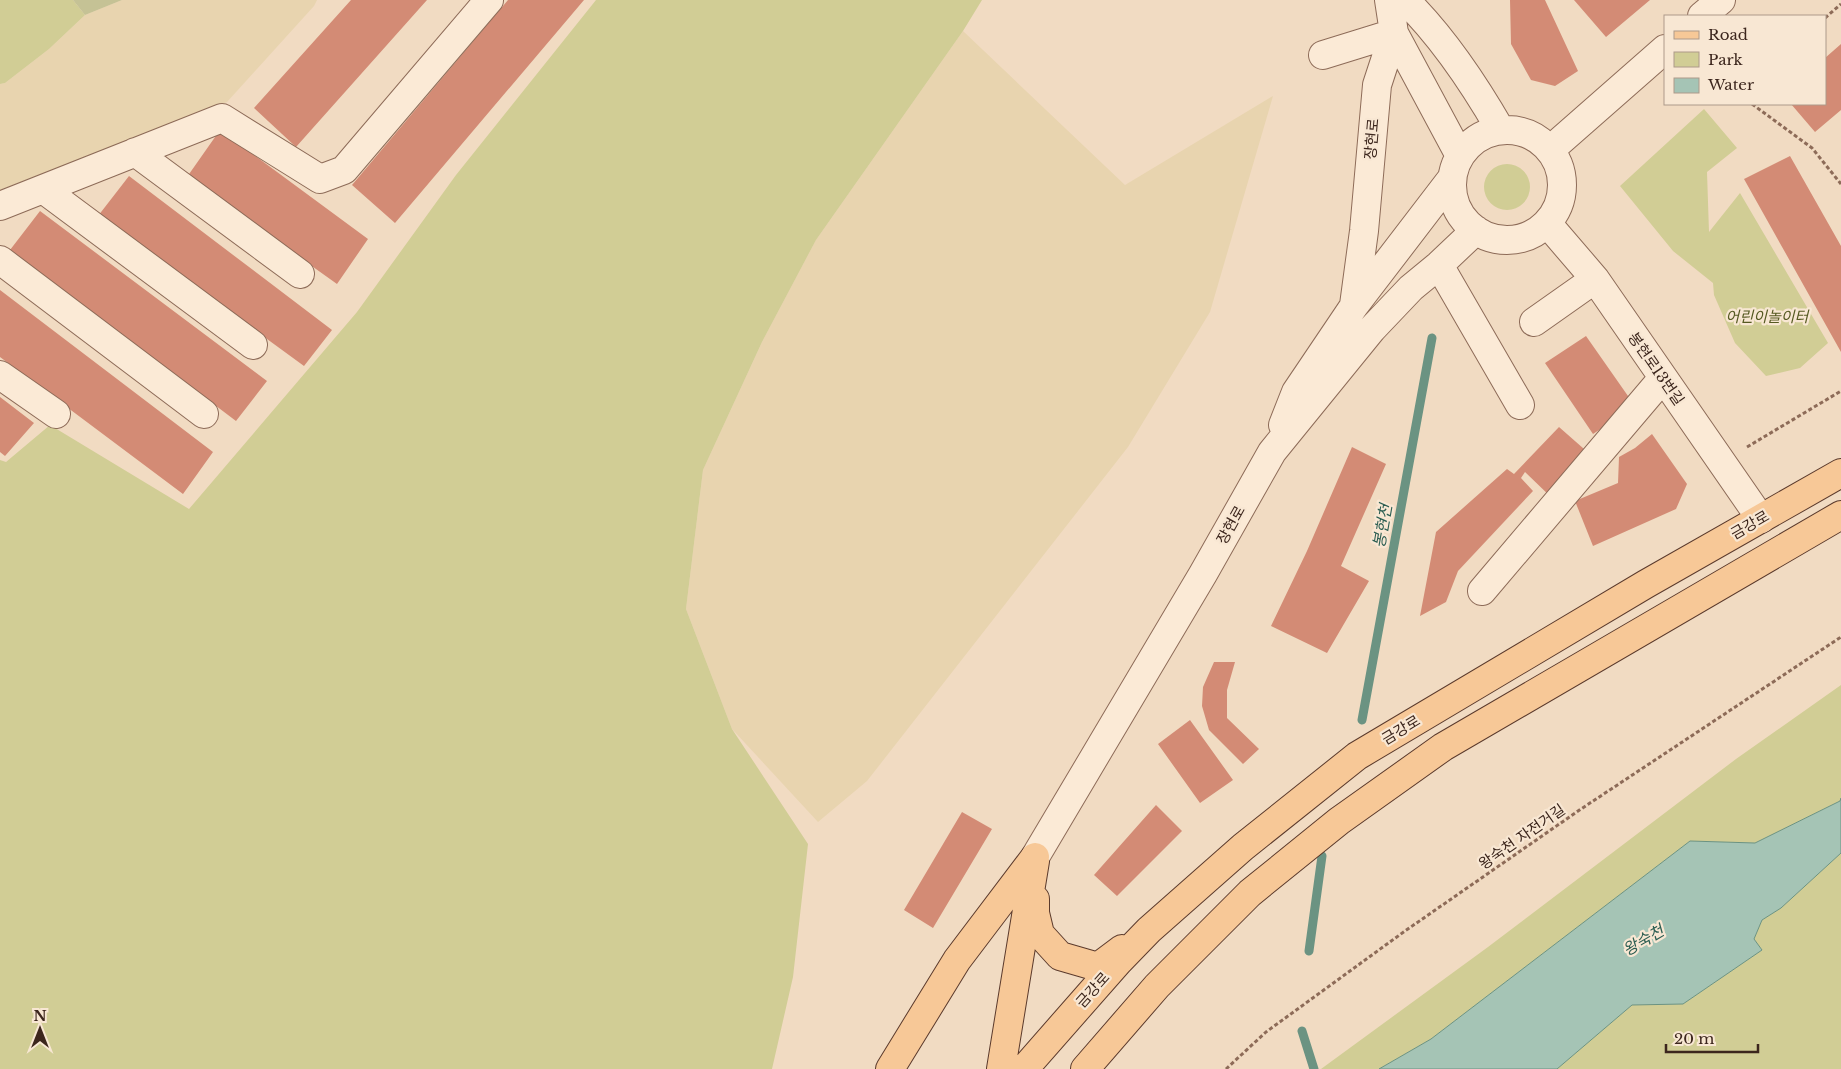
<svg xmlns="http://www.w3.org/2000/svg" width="1841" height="1069" font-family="'Libre Baskerville','Noto Sans KR',serif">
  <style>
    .farmland { fill: #e8d4af }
    .green { fill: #d1cd95 }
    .cemetery { fill: #c5c295 }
    .water { fill: #a5c4b5; stroke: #6b9382 }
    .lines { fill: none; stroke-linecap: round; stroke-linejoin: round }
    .stream { stroke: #6b9382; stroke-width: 9 }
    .building { fill: #d38b75 }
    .minor-casing { stroke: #8d6b58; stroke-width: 30 }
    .major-casing { stroke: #5b3a2c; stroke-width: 30 }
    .path { stroke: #8d6b58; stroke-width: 3; stroke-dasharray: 4 2.5; stroke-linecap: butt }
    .minor { stroke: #fbead6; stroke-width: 28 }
    .major { stroke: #f7c897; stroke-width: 28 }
    .labels { text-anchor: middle; stroke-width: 4.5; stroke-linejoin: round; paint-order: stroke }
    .street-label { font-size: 15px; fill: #3c261d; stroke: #f8e7d3 }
    .park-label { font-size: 15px; font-style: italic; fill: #565a22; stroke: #f8e7d3 }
    .water-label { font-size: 16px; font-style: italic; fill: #2b5d51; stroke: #f8e7d3 }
  </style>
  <rect width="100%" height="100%" fill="#f1dbc2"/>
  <path class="farmland" d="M122,0H317L314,6L227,102L0,190V84L5,83L49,49L85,15Z
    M963,31L1125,185L1273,96L1210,312L1128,447L867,781L818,822L732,729L686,609L703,470L762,342L816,240Z"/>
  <path class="green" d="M0,0H73L85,15L49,49L5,83L0,84Z
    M596,0H982L963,31L816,240L762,342L703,470L686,609L732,729L808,844L793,977L772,1069H0V460L6,462L50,425L189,509L357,312L456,175Z
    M1704,109L1737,148L1707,172L1709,232L1740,193L1828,343L1800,368L1766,376L1735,343L1714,295L1713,283L1673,251L1620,186Z
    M1484 187a23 23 0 1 1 46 0a23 23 0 1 1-46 0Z
    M1841,685V798L1840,801L1755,843L1690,841L1431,1039L1379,1069H1321L1488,947L1736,759Z
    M1841,853V1069H1557L1632,1005L1683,1004L1762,950L1754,939L1762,920L1781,908Z"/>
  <path class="cemetery" d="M73,0H122L85,15Z"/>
  <path class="water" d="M1841,798V853L1781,908L1762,920L1754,939L1762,950L1683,1004L1632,1005L1557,1069H1379L1431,1039L1690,841L1755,843L1840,801Z"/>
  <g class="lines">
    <path class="stream" d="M1362,720L1432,338
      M1309,951L1322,856
      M1302,1031L1314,1069"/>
  </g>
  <path class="building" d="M351,0H427L296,147L254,108Z
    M508,0H584L395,223L352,185Z
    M1510,0H1545L1578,71L1555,86L1531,80L1511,44Z
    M1574,0H1650L1606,37Z
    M1841,44V110L1815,132L1791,104H1825V58Z
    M220,130L368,239L337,284L187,177Z
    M1790,156L1841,246V352L1744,179Z
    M129,176L332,330L304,366L98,216Z
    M40,211L267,381L236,421L10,250Z
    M0,290L213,452L183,494L0,357Z
    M1586,336L1635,406L1593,434L1545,363Z
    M0,397L34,423L5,456L0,452Z
    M1559,427L1592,456L1553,499L1525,472L1521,478L1533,491L1458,571L1446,602L1420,616L1436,532L1507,469L1514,474Z
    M1652,434L1687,484L1676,509L1593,546L1575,501L1618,483L1619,457L1635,448Z
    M1352,447L1386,464L1341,566L1369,581L1327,653L1271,626L1307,551Z
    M1214,662H1235L1227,690V718L1259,749L1243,764L1209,730L1202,706L1203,687Z
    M1190,720L1233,780L1200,803L1158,744Z
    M1156,805L1182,831L1117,896L1094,875Z
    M962,812L992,829L933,928L904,910Z"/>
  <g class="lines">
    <defs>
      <path id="minor" d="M1389,0L1394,33L1460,156
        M1405,0C1443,37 1474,84 1500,129
        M1702,16L1721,0
        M1323,55L1394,33
        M1452 185a55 55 0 1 1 110 0a55 55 0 1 1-110 0Z
        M1550,150L1665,49
        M135,152L300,274
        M43,189L253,345
        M0,206L222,118L320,179L344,170L489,0
        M1547,223L1595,279L1761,519
        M0,260L204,414
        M1439,265L1520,405
        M1354,305L1364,231L1377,85L1394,33
        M1534,322L1595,279
        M0,375L56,414
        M1283,425L1296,392L1354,306L1452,178
        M1482,591L1662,379
        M1035,857L1203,574L1272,452L1372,329L1411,288L1439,265L1476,230"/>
      <path id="major" d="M1035,899V913L1040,934L1060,956L1098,967L1122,949
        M890,1069L957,960L1035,857
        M1001,1069L1035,861
        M1024,1069L1118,962L1149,930L1243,847L1357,756L1646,584L1841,473
        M1085,1069L1157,986L1250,893L1339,821L1443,747L1841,515"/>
    </defs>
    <use href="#minor" class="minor-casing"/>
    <use href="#major" class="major-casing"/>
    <path class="path" d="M1825,18L1841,4
      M1752,104L1812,148L1841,184
      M1747,447L1841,391
      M1226,1069L1266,1032L1405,931L1581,809L1841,637"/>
    <use href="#minor" class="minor"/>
    <use href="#major" class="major"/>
  </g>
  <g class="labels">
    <g class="street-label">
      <text transform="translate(1372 139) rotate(-85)" y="5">장현로</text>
      <text transform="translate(1656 369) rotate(55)" y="5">봉현로13번길</text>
      <text transform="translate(1231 525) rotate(-61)" y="5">장현로</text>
      <text transform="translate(1750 525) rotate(-30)" y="5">금강로</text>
      <text transform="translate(1401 730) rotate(-31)" y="5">금강로</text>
      <text transform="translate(1522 837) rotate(-35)" y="5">왕숙천 자전거길</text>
      <text transform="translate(1093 990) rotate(-48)" y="5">금강로</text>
    </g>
    <g class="park-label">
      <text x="1767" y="322">어린이놀이터</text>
    </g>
    <g class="water-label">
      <text transform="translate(1382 526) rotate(-80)" y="6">봉현천</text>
      <text transform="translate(1643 940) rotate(-30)" y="6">왕숙천</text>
    </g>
  </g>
  <rect x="1664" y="15" width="162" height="90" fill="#f8e7d3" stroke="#ad9a8a"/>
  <rect x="1674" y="31" width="25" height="8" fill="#f7c897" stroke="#ad9a8a"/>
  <text x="1708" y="40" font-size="15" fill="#3c261d">Road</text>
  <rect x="1674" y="52" width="25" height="15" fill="#d1cd95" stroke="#ad9a8a"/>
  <text x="1708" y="65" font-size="15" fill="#3c261d">Park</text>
  <rect x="1674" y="78" width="25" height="15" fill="#a5c4b5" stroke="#ad9a8a"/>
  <text x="1708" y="90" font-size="15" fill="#3c261d">Water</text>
  <g transform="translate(40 1029)" stroke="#f8e7d3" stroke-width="4" paint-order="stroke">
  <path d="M0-4L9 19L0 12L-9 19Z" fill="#3c261d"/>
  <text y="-8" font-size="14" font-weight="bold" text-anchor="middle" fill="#3c261d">N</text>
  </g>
  <path d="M1666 1044v8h92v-8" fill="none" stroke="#3c261d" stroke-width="2.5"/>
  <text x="1674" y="1044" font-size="15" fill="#3c261d" stroke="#f8e7d3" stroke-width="4" paint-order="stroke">20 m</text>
</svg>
